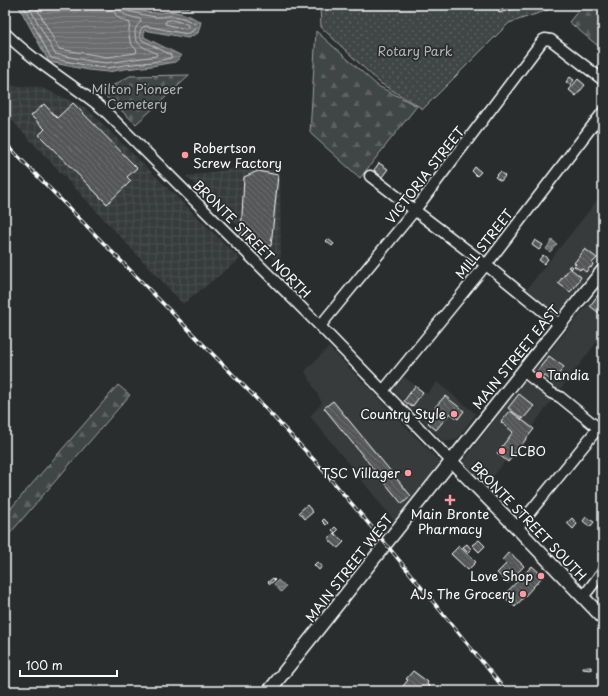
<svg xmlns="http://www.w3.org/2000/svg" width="608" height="696" font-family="'Playpen Sans',sans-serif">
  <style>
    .built { fill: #373a3b }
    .industrial { fill: url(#industrial-grid) }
    .forest { fill: url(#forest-firs); stroke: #a0a2a2 }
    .cemetery { fill: url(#cemetery-stones); stroke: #a0a2a2 }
    .park { fill: url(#park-dots); stroke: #a0a2a2 }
    .water { fill: url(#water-rules); stroke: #a6a7a7 }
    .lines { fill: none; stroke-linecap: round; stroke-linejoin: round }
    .shore { stroke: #c3c4c5; stroke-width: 1 }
    .building { fill: url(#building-back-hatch); stroke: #fff }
    .minor-casing { stroke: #fff; stroke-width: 13 }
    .major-casing { stroke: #fff; stroke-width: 15 }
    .minor { stroke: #2a2d2e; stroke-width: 10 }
    .major { stroke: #2a2d2e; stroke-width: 12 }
    .rail-casing { stroke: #fff; stroke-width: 3.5 }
    .rail { stroke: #2a2d2e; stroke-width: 2; stroke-dasharray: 6; stroke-linecap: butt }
    .poi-dot { fill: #ff9aa2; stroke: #2a2d2e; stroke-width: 1.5 }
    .labels { text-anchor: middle; stroke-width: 3.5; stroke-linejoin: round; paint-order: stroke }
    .park-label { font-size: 13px; fill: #b3b4b5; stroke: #2a2d2e }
    .poi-label { font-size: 13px; fill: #fff; stroke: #2a2d2e; text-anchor: end }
    .street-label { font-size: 13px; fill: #fff; stroke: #2a2d2e }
  </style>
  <defs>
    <pattern id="industrial-grid" width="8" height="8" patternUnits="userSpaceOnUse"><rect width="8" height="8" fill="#373a3b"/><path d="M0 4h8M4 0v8" fill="none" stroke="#4b4e4f"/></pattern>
    <pattern id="forest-firs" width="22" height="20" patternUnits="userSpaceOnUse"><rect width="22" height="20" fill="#414445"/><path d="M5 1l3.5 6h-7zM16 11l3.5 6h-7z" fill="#5e6061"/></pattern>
    <pattern id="cemetery-stones" width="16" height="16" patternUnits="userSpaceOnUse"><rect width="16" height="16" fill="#414445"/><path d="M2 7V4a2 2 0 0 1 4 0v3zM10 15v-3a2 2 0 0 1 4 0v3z" fill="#5e6061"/></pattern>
    <pattern id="park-dots" width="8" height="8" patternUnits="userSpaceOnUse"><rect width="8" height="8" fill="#414445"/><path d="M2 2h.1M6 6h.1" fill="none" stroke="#5e6061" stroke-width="1.8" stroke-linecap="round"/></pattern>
    <pattern id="water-rules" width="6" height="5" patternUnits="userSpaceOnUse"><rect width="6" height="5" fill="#6a6c6d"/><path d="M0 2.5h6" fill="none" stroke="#808283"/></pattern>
    <pattern id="building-back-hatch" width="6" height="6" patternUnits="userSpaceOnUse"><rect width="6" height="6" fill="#555758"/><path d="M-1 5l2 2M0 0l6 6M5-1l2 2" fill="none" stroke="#6e7071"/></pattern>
  </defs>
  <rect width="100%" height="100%" fill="#2a2d2e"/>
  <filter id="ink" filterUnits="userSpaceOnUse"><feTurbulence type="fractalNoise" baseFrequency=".025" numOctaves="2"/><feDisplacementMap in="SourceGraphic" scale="8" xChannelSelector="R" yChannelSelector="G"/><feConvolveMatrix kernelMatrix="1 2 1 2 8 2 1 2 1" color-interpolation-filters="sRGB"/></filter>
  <g filter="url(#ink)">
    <path class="built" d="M600,197L603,199V256L557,315L526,290Z
      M603,286V334L486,486L462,463L506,405Z
      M329,347L440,462L396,523L310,416L322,403L305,371Z
      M404,377L427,394L437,382L476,414L458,438L454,440L450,441H444L442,440L393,390Z"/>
    <path class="industrial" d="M5,85L40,87L86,108L240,259L183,304L5,113Z
      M280,162L281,266L186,176Z"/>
    <path class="forest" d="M149,5H197C185,11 162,7 149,5Z
      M583,5H603V50L569,22Z
      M316,31L378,86L417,106L360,178L310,133Z
      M118,385L130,395L5,539V515Z"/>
    <path class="cemetery" d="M190,75L136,124L101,92L130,76Z"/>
    <path class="park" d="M320,5H561L560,6L509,23L423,109L380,83L321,27Z"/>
    <path class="water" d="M18,5H122L135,8L146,12L158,13L172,11L188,15L201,22L198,33L188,38L144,30V37L182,56L175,62L152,66L125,69L108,72L88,70L49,62Z
      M552,240L557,244L550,252L546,249Z
      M278,580L286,587L281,592L274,584Z"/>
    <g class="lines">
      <path class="shore" d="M23,5L51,58L89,66L107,68L125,65L152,62L171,58V55L142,40C139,36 139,30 143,27L146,26L187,34L194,30L196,26L195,24C188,20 182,17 174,16C169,15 164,17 158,17C152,17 128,12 125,9L124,5
        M28,5L55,54L90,61L107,63L156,56L157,55L156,53C146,48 135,46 135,33C135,28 137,25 141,22V20C131,15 120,18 119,5
        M35,5L59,49L107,57L136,53L137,50C128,43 128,34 130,23C120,19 114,18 113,5
        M172,20L184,23L188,25V27L186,29L165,24L166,21Z"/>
    </g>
    <path class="building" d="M497,5H512L513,9L499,13Z
      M570,77L574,80L570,85L566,82Z
      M578,79L585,85L576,96L569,90Z
      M73,103L137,168L127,177L131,181L107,204L39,135L45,129L31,116L44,104L57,118Z
      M603,132V142L598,138Z
      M379,163L388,169L382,177L374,170Z
      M475,167L481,172L477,176L472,171Z
      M258,171L278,175L271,246L255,245L256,237L241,235L244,177Z
      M500,172L505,176L501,181L495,177Z
      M328,239L334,244L332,246L326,241Z
      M535,240L543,245L539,250L532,245Z
      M585,249L597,258L592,263L593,264L591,268L590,267L586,272L581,268L580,270L574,266L576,264L574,263Z
      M543,255L548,259L544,264L539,260Z
      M571,265L573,267L571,269L581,277L575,287L570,292L558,283L570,268L568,267Z
      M598,295L603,299V316L590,306Z
      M549,356L564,367L553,382L544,375L540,380L534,375Z
      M415,386L423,392L412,407L404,401Z
      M519,394L534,406L523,419L508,408Z
      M445,396L464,411L458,419L450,413L436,430L428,423L439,410L435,407Z
      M333,401L411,496L402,504L324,408Z
      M510,411L534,429L508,462L497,453L513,432L501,422Z
      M307,505L313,512L305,519L299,512Z
      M586,517L594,522L590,527L583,521Z
      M572,518L577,524L573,529L567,523Z
      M324,519L328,523L326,525L322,521Z
      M335,527L338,530L335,533L332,530Z
      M334,533L344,542L338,548L328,539Z
      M479,540L485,546L479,552L472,545Z
      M467,544L471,549L468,552L463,547Z
      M459,546L476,562L468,570L451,554Z
      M509,552L524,566L508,583L497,573L506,564L502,560Z
      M317,562L322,566L319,570L314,565Z
      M532,566L543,576L515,607L503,596Z
      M273,578L275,580L270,584L268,582Z
      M583,667H591V670L583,669Z
      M413,671L428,682L427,684L430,687L428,689L429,691H399L408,680L406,679Z"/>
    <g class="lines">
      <defs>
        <path id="minor" d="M5,33C34,62 71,83 103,109L320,326L451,461
          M370,176L485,264L560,325
          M320,326L415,210L543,40L545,39L551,40L603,80
          M523,371L551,393L560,397L603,432
          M383,391L489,261L603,112
          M517,528L603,422
          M583,597L603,571"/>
        <path id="major" d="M451,461L517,528L603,618
          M269,691L603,270"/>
      </defs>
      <use href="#minor" class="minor-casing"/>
      <use href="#major" class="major-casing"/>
      <use href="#minor" class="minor"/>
      <use href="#major" class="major"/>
      <defs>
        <path id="rail" d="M5,143L250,392L316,462L381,538L506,691"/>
      </defs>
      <use href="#rail" class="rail-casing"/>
      <use href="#rail" class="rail"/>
    </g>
  </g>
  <g class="poi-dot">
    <circle cx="185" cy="155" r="4"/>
    <circle cx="539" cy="375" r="4"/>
    <circle cx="454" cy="414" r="4"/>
    <circle cx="502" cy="451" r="4"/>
    <circle cx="408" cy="473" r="4"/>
    <path d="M448 494h4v4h4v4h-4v4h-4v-4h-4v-4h4z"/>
    <circle cx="541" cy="576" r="4"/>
    <circle cx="523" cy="594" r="4"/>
  </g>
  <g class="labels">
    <g class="park-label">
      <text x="415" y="56">Rotary Park</text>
      <text x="137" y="94">Milton Pioneer<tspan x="137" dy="15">Cemetery</tspan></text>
    </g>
    <g class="poi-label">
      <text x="193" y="153" text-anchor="start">Robertson<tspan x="193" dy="15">Screw Factory</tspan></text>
      <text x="547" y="380" text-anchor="start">Tandia</text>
      <text x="446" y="419">Country Style</text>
      <text x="510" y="456" text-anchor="start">LCBO</text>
      <text x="400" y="478">TSC Villager</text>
      <text x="450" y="519" text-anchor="middle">Main Bronte<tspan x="450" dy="15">Pharmacy</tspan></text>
      <text x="533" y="581">Love Shop</text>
      <text x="515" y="599">AJs The Grocery</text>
    </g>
    <g class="street-label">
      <text transform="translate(425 175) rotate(-52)" y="5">VICTORIA STREET</text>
      <text transform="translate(252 239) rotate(45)" y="5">BRONTE STREET NORTH</text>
      <text transform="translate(484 244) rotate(-52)" y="5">MILL STREET</text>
      <text transform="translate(516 357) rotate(-51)" y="5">MAIN STREET EAST</text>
      <text transform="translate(529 521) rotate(46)" y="5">BRONTE STREET SOUTH</text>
      <text transform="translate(349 568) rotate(-52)" y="5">MAIN STREET WEST</text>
    </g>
  </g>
  <rect width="608" height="696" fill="none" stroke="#2a2d2e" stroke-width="20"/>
  <rect x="10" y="10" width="588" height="676" fill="none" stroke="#fff" stroke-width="1.5" filter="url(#ink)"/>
  <path d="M20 670v6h97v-6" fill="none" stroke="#ffffff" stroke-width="2"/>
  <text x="26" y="670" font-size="12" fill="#ffffff" stroke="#2a2d2e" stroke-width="3" paint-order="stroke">100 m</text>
</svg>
